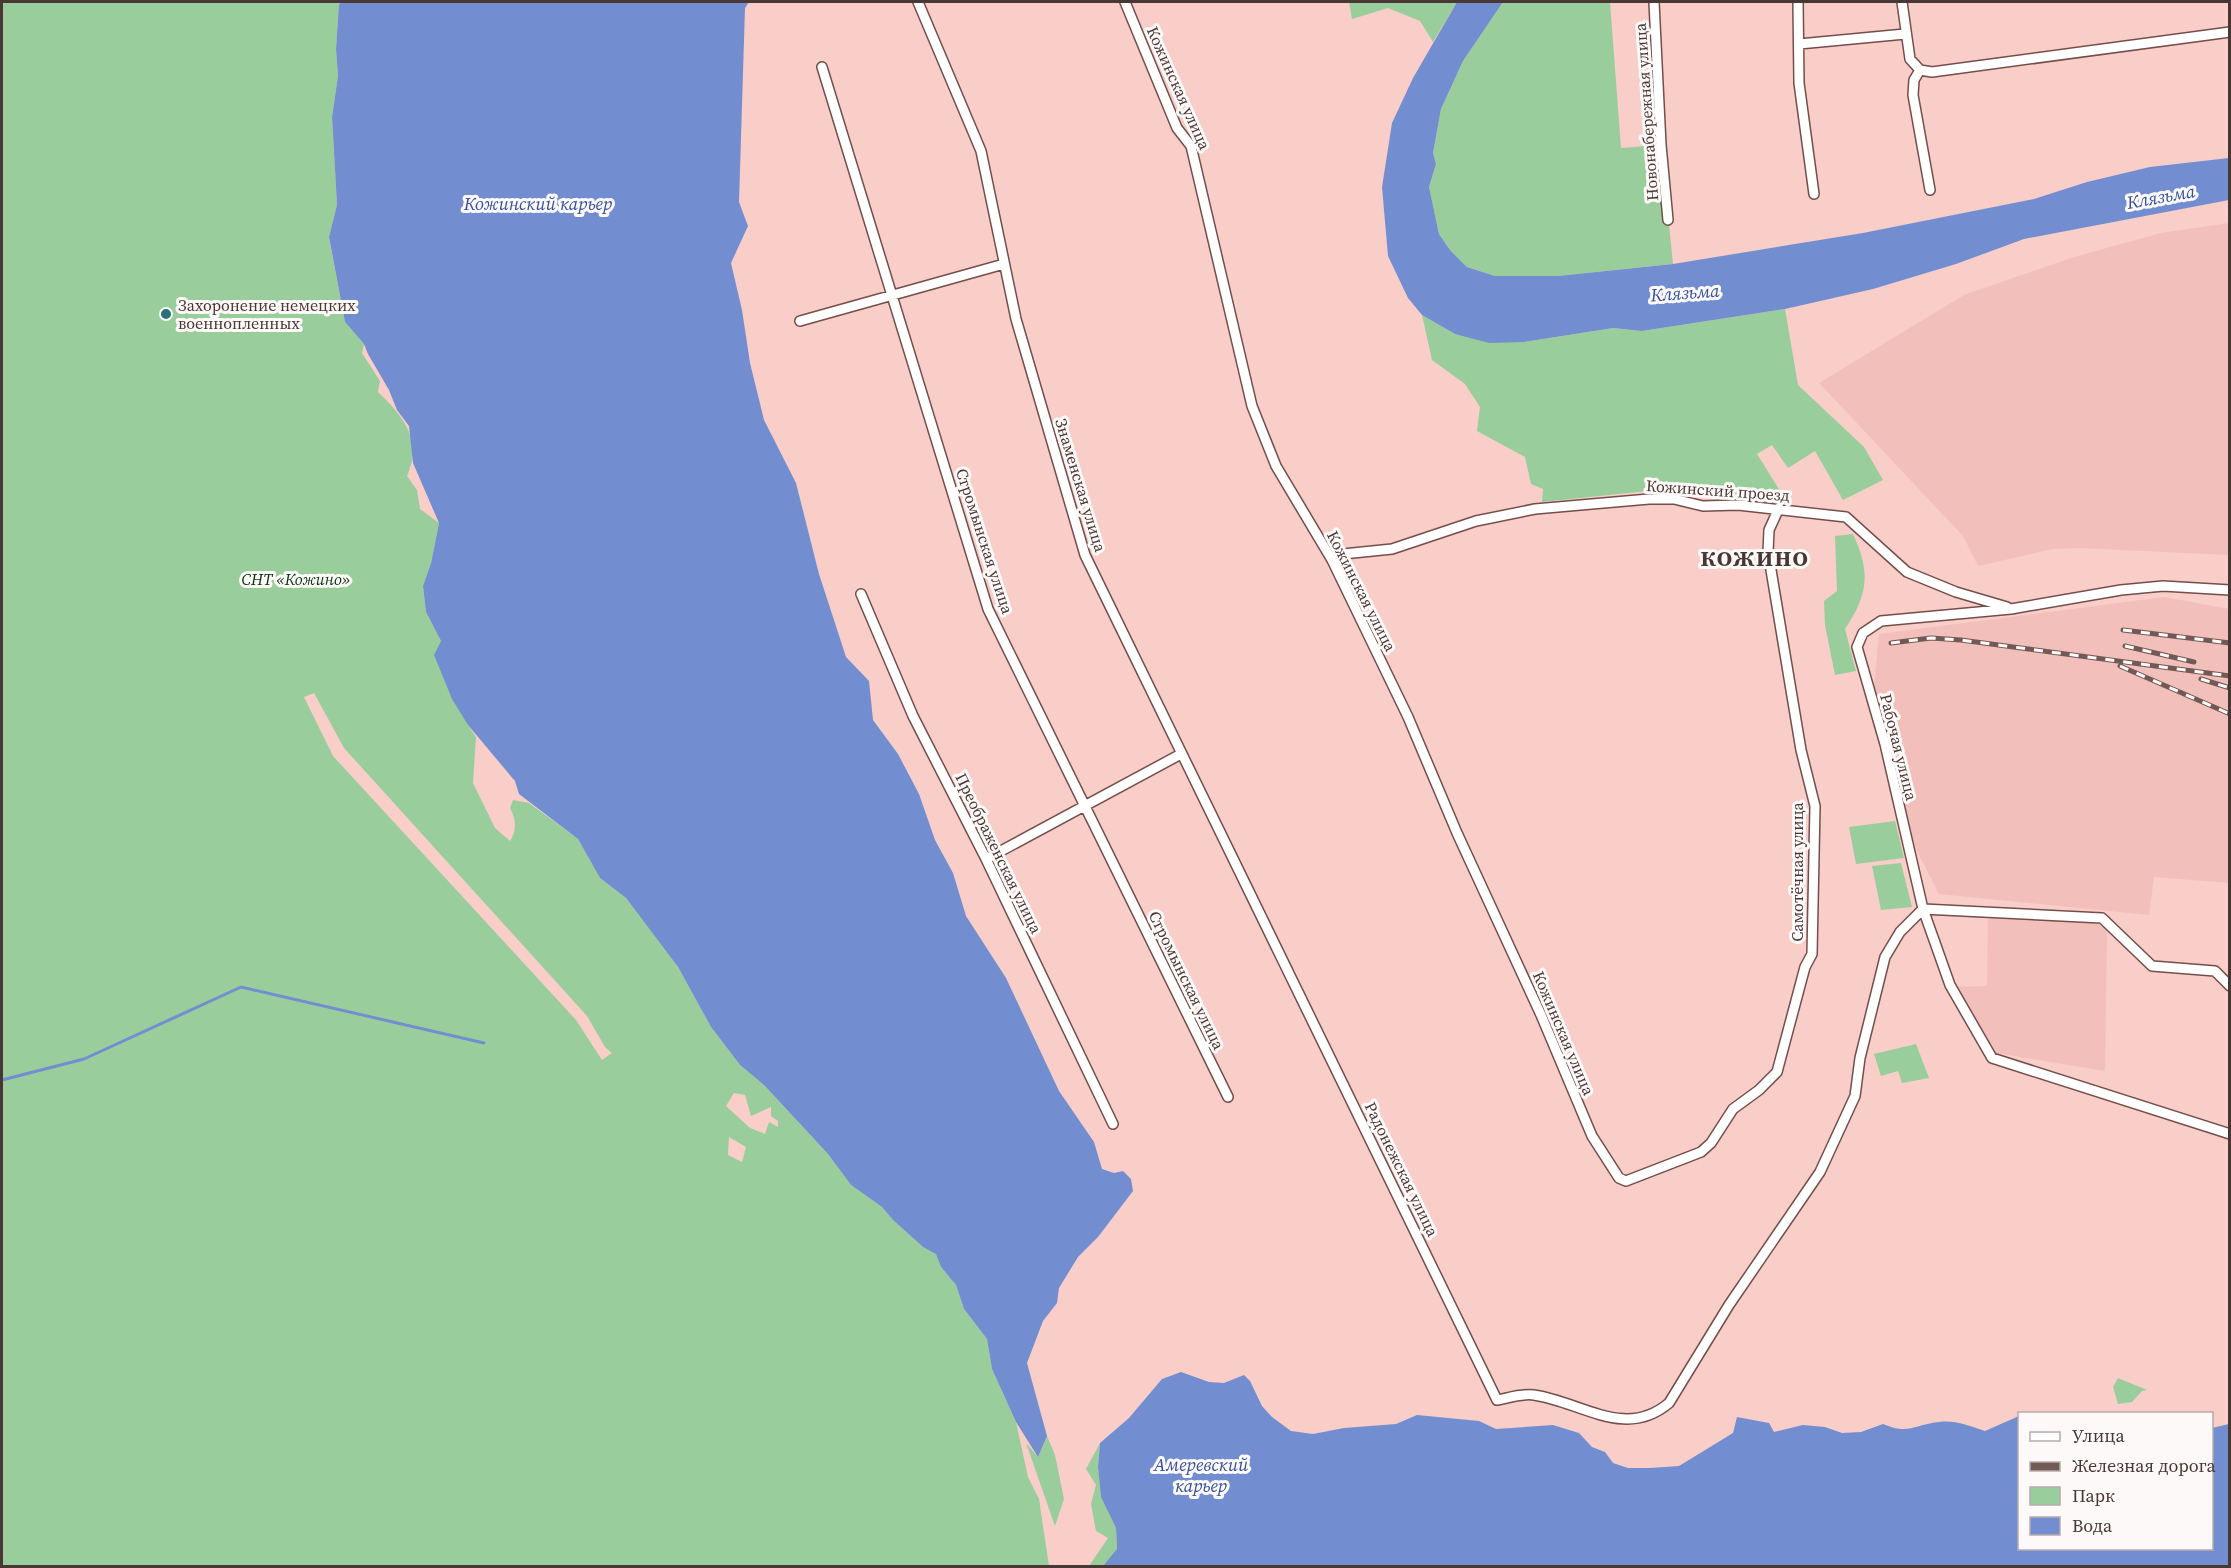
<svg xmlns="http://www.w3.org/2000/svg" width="2231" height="1568" font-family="'Source Serif 4',serif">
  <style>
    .built { fill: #f3bfba }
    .green { fill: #99ce9c; fill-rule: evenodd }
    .water { fill: #728ed1 }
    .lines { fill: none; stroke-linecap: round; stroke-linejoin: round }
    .stream { stroke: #728ed1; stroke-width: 3 }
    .minor-casing { stroke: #734e4a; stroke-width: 12 }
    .minor { stroke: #fff; stroke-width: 9 }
    .rail-casing { stroke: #715956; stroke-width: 5 }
    .rail { stroke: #fef9f9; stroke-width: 3; stroke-dasharray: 9; stroke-linecap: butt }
    .poi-dot { fill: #277179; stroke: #fef9f9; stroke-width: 2 }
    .labels { text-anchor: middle; stroke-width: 6; stroke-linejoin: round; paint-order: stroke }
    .street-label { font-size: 16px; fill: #493735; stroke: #fef9f9 }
    .poi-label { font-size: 16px; fill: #493735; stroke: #fef9f9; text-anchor: start }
    .park-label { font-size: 16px; font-style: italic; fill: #05340e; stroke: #fef9f9 }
    .water-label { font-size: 18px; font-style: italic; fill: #3250a0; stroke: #fef9f9 }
    .district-label { font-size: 22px; font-weight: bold; letter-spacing: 1.5px; fill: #493735; stroke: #fef9f9 }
  </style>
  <rect width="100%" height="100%" fill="#f9cdc8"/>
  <path class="built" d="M2229,223V555L2080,548L2053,549L1978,566L1963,536L1819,383L1964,295L2071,258L2161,233Z
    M2164,597L2229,609V883L2154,877L2149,915L1939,894L1914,845L1874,686L1879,634Z
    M1988,917L2095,922L2107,930L2105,1071L1996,1053L1955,987L1987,986Z"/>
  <path class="green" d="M2,2H343L339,4L336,49L338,76L332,117L337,205L329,238L345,322L364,344L362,353L380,381L378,392C403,416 423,440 407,476L417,490L420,509L439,523L431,563L423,586L426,612L441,641L468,725L476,737L473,783L495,828L510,841C517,831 516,819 510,808L513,800L529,803L578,839L600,878L626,898L678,967L711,1027L740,1065L764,1085L828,1154L851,1185L882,1207L893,1220L923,1247L936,1253L941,1267L956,1285L964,1309L987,1339L992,1369L1016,1422L1028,1477L1039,1499L1049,1566H2ZM314,693L344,748L587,1016L605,1047L612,1053L602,1060L576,1020L333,756L304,697ZM734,1093L745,1095L751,1116L771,1107V1116L778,1121V1127L769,1122L765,1134L750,1128L726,1106ZM729,1137L746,1147L742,1162L728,1155Z
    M1349,2H1457L1433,42L1420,21L1388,8L1352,19Z
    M1503,2H1610L1621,148L1661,145L1673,264L1558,276H1495L1467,267L1450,250L1439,234L1429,187L1436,164L1433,153L1441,109L1463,61Z
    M1785,309L1798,385L1864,447L1883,480L1843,500L1815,451L1788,468L1772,445L1757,454L1789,505L1647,491L1542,502L1543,489L1531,484L1525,457L1477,431L1480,407L1465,384L1432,360L1422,315L1455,334L1524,342L1613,328L1642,331Z
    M1853,534C1871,573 1868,594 1845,629L1856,671L1835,675L1825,625L1824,601L1837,591L1835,536Z
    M1895,821L1904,858L1856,864L1849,827Z
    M1901,863L1912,907L1881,910L1872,866Z
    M1916,1044L1929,1078L1902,1083L1898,1071L1881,1076L1874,1054Z
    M2118,1378L2147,1390L2142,1391L2132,1402L2118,1404L2113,1387Z
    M1047,1436L1055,1455L1064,1499L1055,1526L1026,1443L1038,1457Z
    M1100,1443L1098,1467L1101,1496L1116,1528L1117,1550L1103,1566H1089L1108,1538L1096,1531L1091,1504L1096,1485L1086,1469Z"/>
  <path class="water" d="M343,2H749L745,8L739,202L748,226L731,263L742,310L750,363L764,420L796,483L819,574L846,657L869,681L873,720L898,754L919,794L935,840L953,873L966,916L1006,978L1059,1091L1094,1142L1102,1169L1114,1173L1123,1171L1131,1179L1133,1191L1098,1237L1078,1257L1059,1288L1057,1303L1043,1321L1027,1363L1047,1436L1038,1457L1016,1422L992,1369L987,1339L964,1309L956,1285L941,1267L936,1254L923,1247L893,1220L882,1207L851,1185L828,1154L764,1085L740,1065L711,1027L678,967L626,898L600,878L578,839L519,794L515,781L468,725L452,699L434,655L441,641L426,612L423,586L431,563L439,523L413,463L409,426L397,410L389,390L368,354L364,344L345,322L329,237L337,205L332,117L338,76L336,49L339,4Z
    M1457,2H1503L1463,61L1441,109L1433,153L1436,164L1429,187L1439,234L1450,250L1467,267L1495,276H1558L1673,264L1863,233L2034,199L2087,182L2150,167L2229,158V200L2024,239L1956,264L1873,289L1785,309L1642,331L1613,328L1524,342L1489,343L1455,334L1422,315L1408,298L1388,256L1382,187L1392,123L1413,78Z
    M1181,1372L1209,1382L1224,1383L1244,1375L1250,1381L1262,1406L1272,1417L1291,1431L1313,1434L1344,1428L1396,1424L1417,1415L1479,1421L1496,1429L1553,1425L1579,1433L1592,1447L1605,1452L1613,1463L1628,1468H1650L1679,1466L1733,1433L1737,1417L1769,1423L1774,1432L1803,1425L1825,1427L1842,1433L1861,1432L1883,1424C1909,1435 1913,1425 1939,1422C1955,1420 1969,1426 1985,1431L2019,1416L2020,1548H2212V1428L2229,1424V1566H1103L1117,1549L1116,1528L1101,1497L1098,1467L1100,1443L1129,1418L1162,1379Z"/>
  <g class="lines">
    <path class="stream" d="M2,1080L84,1059L241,987L484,1043"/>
    <defs>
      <path id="minor" d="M918,2L981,151L1016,319L1085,555L1497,1400C1508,1398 1523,1393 1534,1395C1582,1402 1625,1440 1669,1403L1729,1305L1820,1172L1855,1096L1860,1058L1885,957L1900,932L1923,909
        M1125,2L1177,128L1191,146L1252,406L1276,466L1332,560L1408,717L1457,833L1541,1015L1592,1136L1619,1178L1626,1181L1701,1152L1711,1143L1733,1109L1759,1090L1777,1072L1805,967L1812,954L1815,806L1801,750L1768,552L1769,530L1779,508
        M1654,2L1661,145L1668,220
        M1798,2L1799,83L1814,194
        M1902,2L1910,59L1920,70L1914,80L1913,95L1930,190
        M1799,44L1905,34
        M822,67L988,609L1228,1097
        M1920,70L1932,72L2230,32
        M800,321L1004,264
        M1332,560L1343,554L1392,549L1476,521L1535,509L1649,499H1674L1703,506L1738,505L1846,517L1907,572L1956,592L2007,607
        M2230,590L2163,586L2121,590L2011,609L1881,621L1863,633L1857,647L1885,744L1923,909L1950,985L1992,1058L2230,1134
        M861,594L913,716L986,859L1113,1124
        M986,859L1181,754
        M1923,909L2102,918L2152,966L2215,971L2230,986"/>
    </defs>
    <use href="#minor" class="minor-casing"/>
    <use href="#minor" class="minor"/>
    <defs>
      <path id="rail" d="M2123,630L2230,643
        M1891,643L1931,638L1961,640L2230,676
        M2125,646L2194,662
        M2120,666L2230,714
        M2201,679L2230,688"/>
    </defs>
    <use href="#rail" class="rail-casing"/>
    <use href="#rail" class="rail"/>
  </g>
  <circle class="poi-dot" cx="166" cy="314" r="6"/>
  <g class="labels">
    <g class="street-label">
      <text transform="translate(1179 88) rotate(66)" y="6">Кожинская улица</text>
      <text transform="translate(1646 112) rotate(-94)" y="6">Новонабережная улица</text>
      <text transform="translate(1081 485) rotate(73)" y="6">Знаменская улица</text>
      <text transform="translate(1718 490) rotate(4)" y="6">Кожинский проезд</text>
      <text transform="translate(985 541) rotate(72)" y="6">Стромынская улица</text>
      <text transform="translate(1362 591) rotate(63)" y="6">Кожинская улица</text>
      <text transform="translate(1899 747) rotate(76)" y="6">Рабочая улица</text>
      <text transform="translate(999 853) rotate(64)" y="6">Преображенская улица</text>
      <text transform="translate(1797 872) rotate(-90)" y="6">Самотёчная улица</text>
      <text transform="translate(1187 980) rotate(64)" y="6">Стромынская улица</text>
      <text transform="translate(1564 1033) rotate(67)" y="6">Кожинская улица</text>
      <text transform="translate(1402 1169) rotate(64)" y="6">Радонежская улица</text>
    </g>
    <g class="poi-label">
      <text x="178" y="311">Захоронение немецких<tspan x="178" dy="18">военнопленных</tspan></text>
    </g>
    <g class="park-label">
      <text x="296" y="585">СНТ «Кожино»</text>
    </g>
    <g class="water-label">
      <text transform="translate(2161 197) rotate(-10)" y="6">Клязьма</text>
      <text x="538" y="210">Кожинский карьер</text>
      <text transform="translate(1685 293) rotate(-4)" y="6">Клязьма</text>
      <text x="1201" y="1471">Амеревский<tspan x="1201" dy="21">карьер</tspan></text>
    </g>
    <g class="district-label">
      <text x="1755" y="566">КОЖИНО</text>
    </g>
  </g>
  <rect width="2231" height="1568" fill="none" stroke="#493735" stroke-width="6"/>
  <rect x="2018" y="1412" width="195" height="138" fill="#fef9f9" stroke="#b6abab" stroke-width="1.5"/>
  <rect x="2030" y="1432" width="30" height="9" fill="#ffffff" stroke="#b6abab" stroke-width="1.5"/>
  <text x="2072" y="1442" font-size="18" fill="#493735">Улица</text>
  <rect x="2030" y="1462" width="30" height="9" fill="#715956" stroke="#b6abab" stroke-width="1.5"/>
  <text x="2072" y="1472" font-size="18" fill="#493735">Железная дорога</text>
  <rect x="2030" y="1487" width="30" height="18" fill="#99ce9c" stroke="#b6abab" stroke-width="1.5"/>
  <text x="2072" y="1502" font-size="18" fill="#493735">Парк</text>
  <rect x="2030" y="1517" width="30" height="18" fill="#728ed1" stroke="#b6abab" stroke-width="1.5"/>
  <text x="2072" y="1532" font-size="18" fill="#493735">Вода</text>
</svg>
